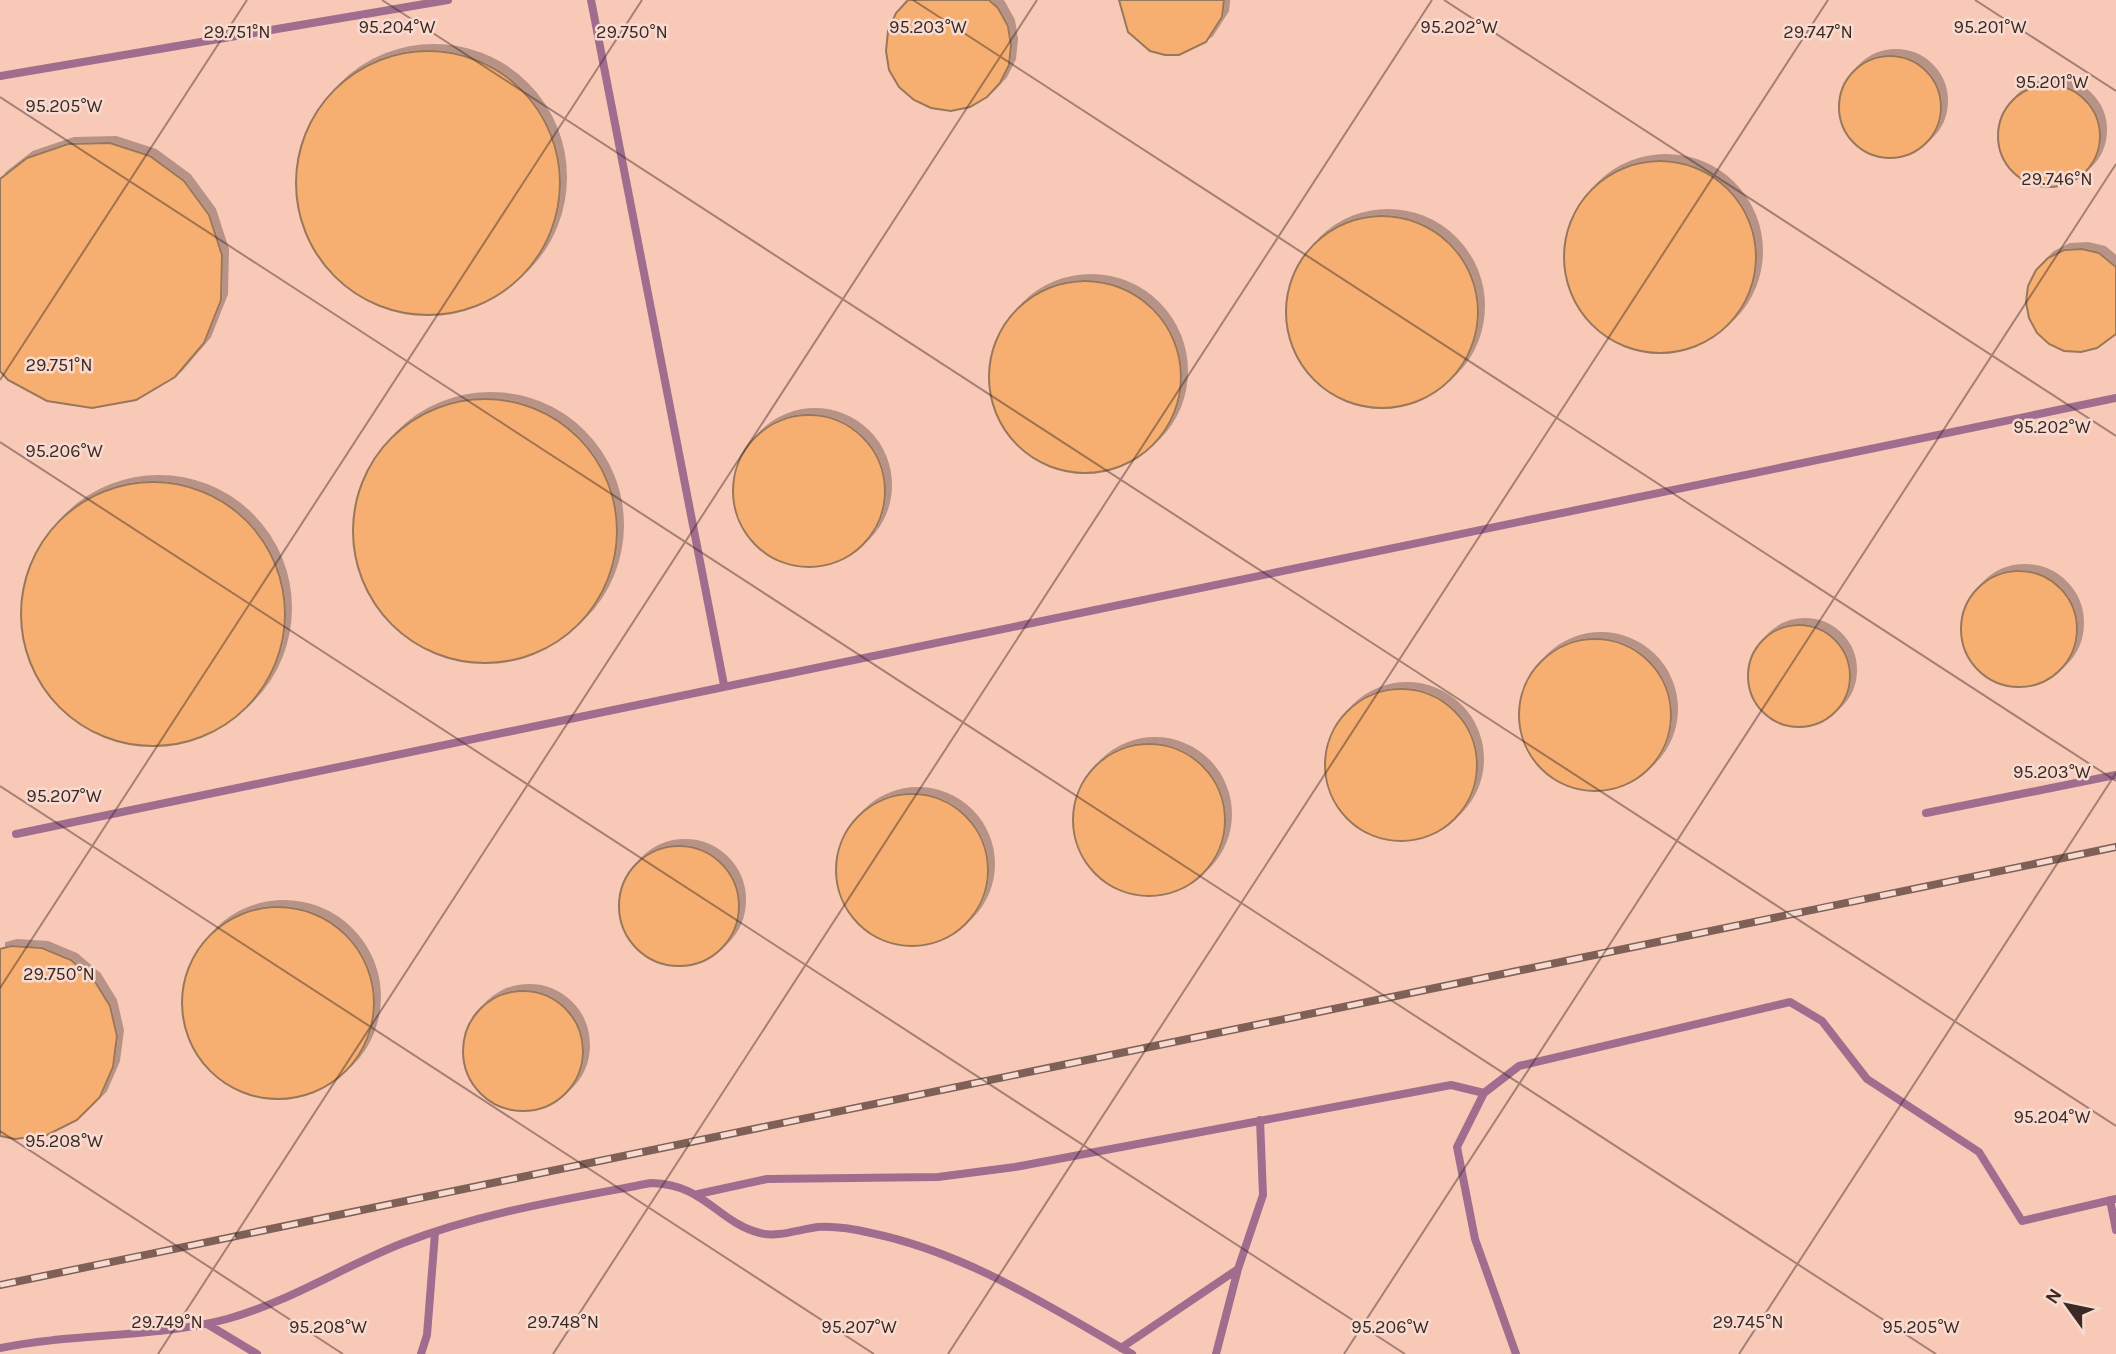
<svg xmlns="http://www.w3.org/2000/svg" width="2116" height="1354" font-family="Karla,sans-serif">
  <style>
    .building { fill: #f6af71; stroke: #99775a; stroke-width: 2; filter: url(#shadow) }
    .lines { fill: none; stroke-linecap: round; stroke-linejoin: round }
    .service { stroke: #a06d8e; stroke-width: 8 }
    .rail-casing { stroke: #7e6057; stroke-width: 8 }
    .rail { stroke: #f8dbd0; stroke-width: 5; stroke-dasharray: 16; stroke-linecap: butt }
    .ticks { fill: none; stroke: #3c2923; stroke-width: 2; stroke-opacity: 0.45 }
    .ticks-label { font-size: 18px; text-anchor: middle; fill: #3c2923; stroke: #f8dbd0; stroke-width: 5; stroke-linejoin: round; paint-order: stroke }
  </style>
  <defs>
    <filter id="shadow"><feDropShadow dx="6" dy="-6" stdDeviation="0" flood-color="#0004"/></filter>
  </defs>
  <rect width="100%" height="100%" fill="#f9c9b8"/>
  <path class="building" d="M908,0H989L998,8L1008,26L1011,45L1009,65L1000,83L987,97L970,107L951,111L931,108L914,100L899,87L889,70L886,51L888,31L896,13Z
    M1119,0H1224L1222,17L1206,42L1179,55H1165L1150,51L1128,32Z
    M296 183a132 132 0 1 1 264 0a132 132 0 1 1-264 0Z
    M1839 107a51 51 0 1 1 102 0a51 51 0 1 1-102 0Z
    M1998 136a51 51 0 1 1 102 0a51 51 0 1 1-102 0Z
    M110,143L150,156L184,181L209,215L222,255L221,300L204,343L175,377L136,400L92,408L47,401L8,380L0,371V179L27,158L68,144Z
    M1564 257a96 96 0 1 1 192 0a96 96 0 1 1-192 0Z
    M1286 312a96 96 0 1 1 192 0a96 96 0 1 1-192 0Z
    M2082,249L2099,253L2116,267V334L2097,348L2081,352L2064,351L2049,344L2037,333L2029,318L2026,302L2028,286L2036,270L2048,258L2064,250Z
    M989 377a96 96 0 1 1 192 0a96 96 0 1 1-192 0Z
    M353 531a132 132 0 1 1 264 0a132 132 0 1 1-264 0Z
    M733 491a76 76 0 1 1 152 0a76 76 0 1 1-152 0Z
    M21 614a132 132 0 1 1 264 0a132 132 0 1 1-264 0Z
    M1961 629a58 58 0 1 1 116 0a58 58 0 1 1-116 0Z
    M1748 676a51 51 0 1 1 102 0a51 51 0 1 1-102 0Z
    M1519 715a76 76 0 1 1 152 0a76 76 0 1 1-152 0Z
    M1325 765a76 76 0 1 1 152 0a76 76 0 1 1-152 0Z
    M1073 820a76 76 0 1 1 152 0a76 76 0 1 1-152 0Z
    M836 870a76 76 0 1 1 152 0a76 76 0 1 1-152 0Z
    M619 906a60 60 0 1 1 120 0a60 60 0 1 1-120 0Z
    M182 1003a96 96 0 1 1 192 0a96 96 0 1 1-192 0Z
    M11,946L42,948L71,960L94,980L110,1006L117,1036L113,1067L100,1097L77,1120L47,1135L15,1139L0,1136V949Z
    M463 1051a60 60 0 1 1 120 0a60 60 0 1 1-120 0Z"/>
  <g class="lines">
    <path class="service" d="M591,0L724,685
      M0,76L448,0
      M1926,813L2116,775
      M16,834L2116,398
      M698,1194L767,1179L938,1177L1015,1167L1451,1085L1484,1093
      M2110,1200L2116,1230
      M1238,1269L1263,1195L1260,1120
      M207,1324L257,1354
      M0,1348C73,1333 156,1338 227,1319C289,1302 344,1266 403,1243C483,1212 568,1199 651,1183C705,1184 717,1222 760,1233C777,1238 800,1229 818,1227C835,1226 854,1229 871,1233C967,1253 1048,1306 1132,1354
      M1121,1348L1238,1269L1216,1354
      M421,1354L427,1335L435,1233
      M1516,1354L1475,1239L1457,1147L1484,1093L1519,1066L1790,1002L1822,1021L1867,1079L1979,1152L2022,1221L2116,1199"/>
    <defs>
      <path id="rail" d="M0,1285L2116,847"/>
    </defs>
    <use href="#rail" class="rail-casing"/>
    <use href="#rail" class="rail"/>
  </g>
  <path class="ticks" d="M382,0L2116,1126M913,0L2116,781M1444,0L2116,436M1975,0L2116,91M0,97L1936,1354M0,380L247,0M0,442L1405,1354M0,786L874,1354M0,988L642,0M0,1131L343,1354M158,1354L1037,0M553,1354L1432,0M948,1354L1828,0M1344,1354L2116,164M1739,1354L2116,773"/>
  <g class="ticks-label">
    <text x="1990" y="33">95.201°W</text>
    <text x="397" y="33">95.204°W</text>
    <text x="928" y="33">95.203°W</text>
    <text x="1459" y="33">95.202°W</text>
    <text x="237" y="38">29.751°N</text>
    <text x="632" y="38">29.750°N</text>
    <text x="1818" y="38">29.747°N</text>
    <text x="2052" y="88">95.201°W</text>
    <text x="64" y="112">95.205°W</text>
    <text x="2057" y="185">29.746°N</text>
    <text x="59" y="371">29.751°N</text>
    <text x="2052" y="433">95.202°W</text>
    <text x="64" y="457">95.206°W</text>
    <text x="2052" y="778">95.203°W</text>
    <text x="64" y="802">95.207°W</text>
    <text x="59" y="980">29.750°N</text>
    <text x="2052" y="1123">95.204°W</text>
    <text x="64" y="1147">95.208°W</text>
    <text x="167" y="1328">29.749°N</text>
    <text x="563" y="1328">29.748°N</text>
    <text x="1748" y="1328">29.745°N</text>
    <text x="328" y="1333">95.208°W</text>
    <text x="859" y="1333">95.207°W</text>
    <text x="1390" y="1333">95.206°W</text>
    <text x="1921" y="1333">95.205°W</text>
  </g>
  <g transform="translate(2067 1305) rotate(303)" stroke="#f8dbd0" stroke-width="5" paint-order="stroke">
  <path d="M0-5L12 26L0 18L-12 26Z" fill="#3c2923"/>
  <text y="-10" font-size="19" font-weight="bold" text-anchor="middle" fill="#3c2923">N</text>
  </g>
</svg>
